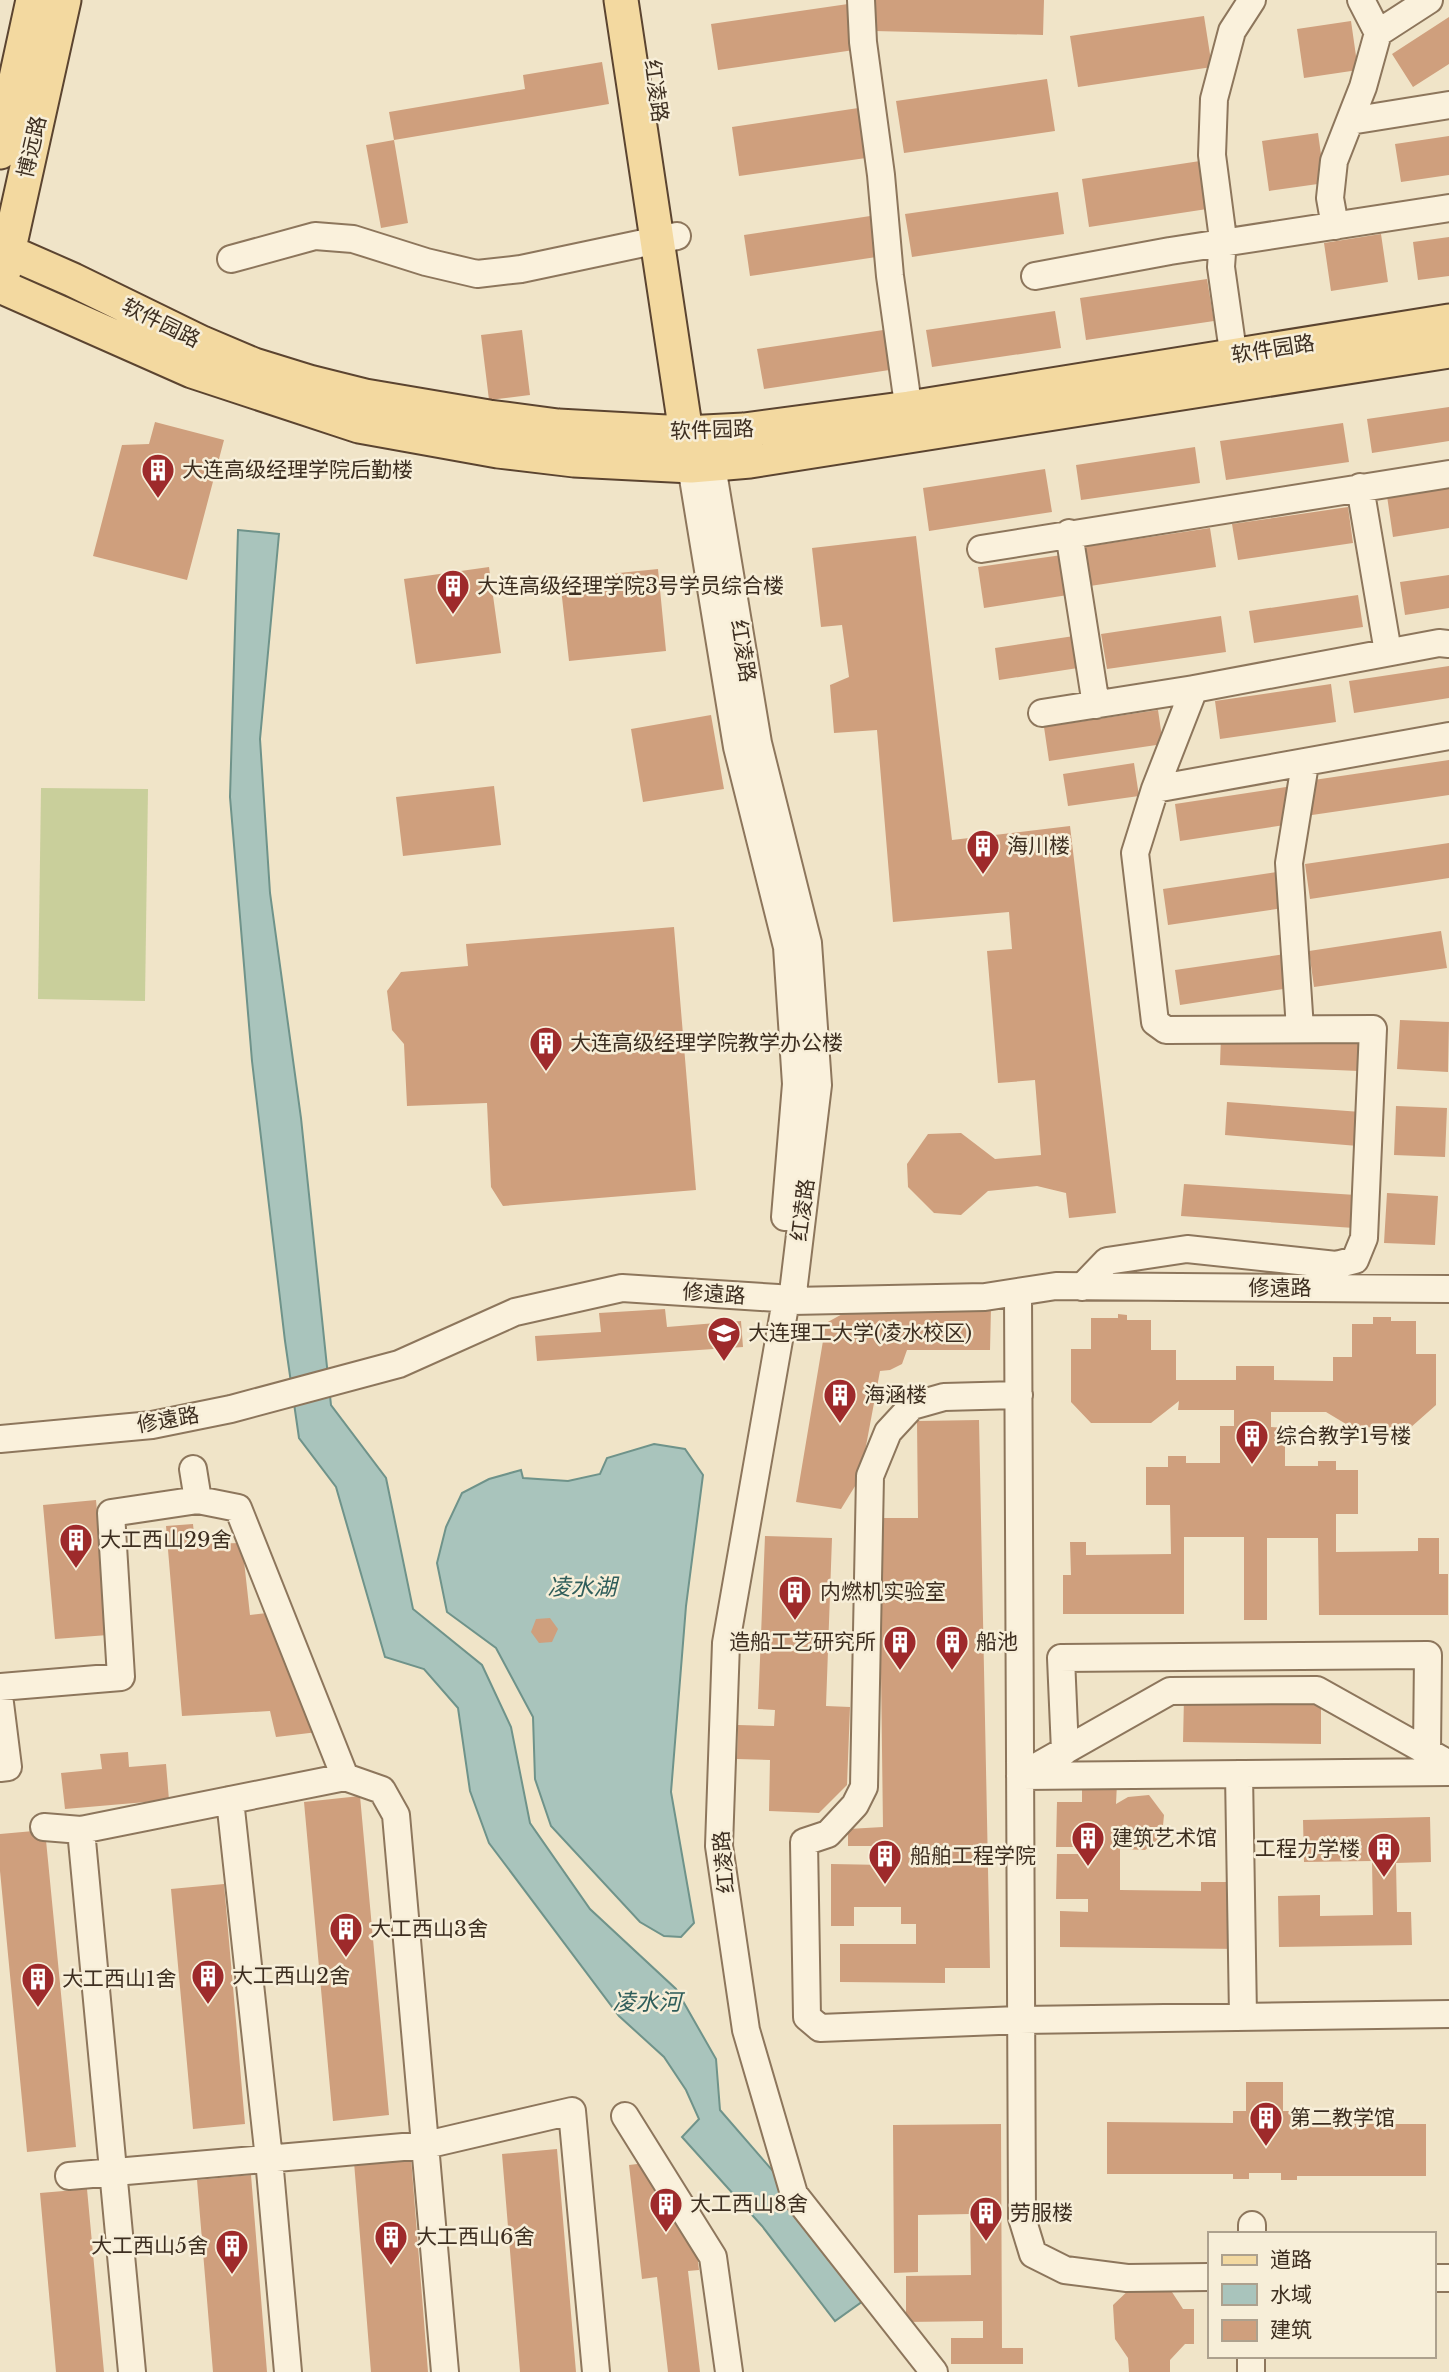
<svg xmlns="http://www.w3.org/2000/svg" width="1449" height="2372" font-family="'Libre Baskerville','Noto Sans SC',serif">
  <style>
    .pitch { fill: #c9cf9b }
    .water { fill: #a9c4bc; stroke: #6f938a; stroke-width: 2 }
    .building { fill: #cf9f7d }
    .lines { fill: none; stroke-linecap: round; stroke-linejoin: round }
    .minor-casing { stroke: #8d765c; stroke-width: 30 }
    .major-casing { stroke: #5b4430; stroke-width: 37 }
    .minor { stroke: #faf1dc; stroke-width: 26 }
    .major { stroke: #f3d9a0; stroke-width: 33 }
    .labels { text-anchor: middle; stroke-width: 5; stroke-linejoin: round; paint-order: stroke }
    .street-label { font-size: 21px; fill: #3d2e20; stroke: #f7eed8 }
    .poi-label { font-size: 21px; fill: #3d2e20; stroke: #f7eed8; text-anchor: start }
    .water-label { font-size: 23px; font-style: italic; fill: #2f5d5a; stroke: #f7eed8 }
  </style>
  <rect width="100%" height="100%" fill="#f0e4c8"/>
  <path class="pitch" d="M41,788L148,789L145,1001L38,999Z"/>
  <path class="water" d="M238,530L279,534L260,739L270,893L301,1118L331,1405L386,1478L413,1609L482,1665L511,1727L530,1823L590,1909L676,1989L716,2059L720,2110L877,2291L835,2321L762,2226L682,2137L699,2119L686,2090L664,2057L619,2016L489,1843L470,1791L458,1708L424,1669L385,1657L336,1487L299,1438L285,1341L252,1061L230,797Z
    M654,1444L685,1449L703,1475L686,1606L671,1792L694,1923L681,1937L664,1936L640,1922L551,1826L535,1779L533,1717L496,1648L447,1612L437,1563L446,1527L462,1493L489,1479L521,1470L523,1478L568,1481L600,1474L607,1458Z"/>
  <path class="building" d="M875,0H1044L1043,35L874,31Z
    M848,4L854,50L718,70L711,24Z
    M1204,16L1212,67L1078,87L1070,36Z
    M1449,17V64L1413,87L1392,54Z
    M1351,21L1358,70L1304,78L1297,29Z
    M602,62L609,104L394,140L389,112L525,89L523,75Z
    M1047,79L1055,131L904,153L896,101Z
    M865,107L873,157L739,176L732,127Z
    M1318,133L1325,183L1269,191L1262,141Z
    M1449,136V175L1401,182L1395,144Z
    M394,140L408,223L381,228L366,145Z
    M1200,161L1207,209L1089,227L1082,179Z
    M1058,192L1064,234L912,257L905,214Z
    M877,215L883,256L750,276L744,235Z
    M1381,234L1388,282L1331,291L1324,243Z
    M1449,237V276L1418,280L1413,242Z
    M1207,279L1214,321L1086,340L1080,298Z
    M1055,311L1061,348L932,367L926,330Z
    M890,329L896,369L764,389L757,349Z
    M522,330L530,395L489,400L481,335Z
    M1449,407V441L1372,453L1367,419Z
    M155,422L224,440L187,580L93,556L122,445L149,444Z
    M1343,423L1349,462L1226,480L1220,441Z
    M1195,447L1200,483L1081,500L1076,465Z
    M1045,469L1052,512L929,531L923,488Z
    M1449,487V528L1393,537L1387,496Z
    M1348,507L1353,543L1238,560L1232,524Z
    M1210,528L1216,567L1090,586L1084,547Z
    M916,536L952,840L1070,826L1116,1213L1069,1218L1066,1193L1037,1186L988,1191L961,1215L934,1213L908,1187L907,1164L928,1134L961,1133L995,1159L1041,1155L1035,1080L998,1083L987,951L1012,949L1009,912L893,922L877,730L834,733L830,685L849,677L842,625L821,627L812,548Z
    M1062,555L1068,595L984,608L978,567Z
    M489,567L501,653L416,664L404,579Z
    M658,569L666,651L569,661L560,579Z
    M1449,575V608L1405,615L1400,582Z
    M1358,595L1363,627L1254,643L1249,611Z
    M1221,616L1226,652L1107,669L1101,634Z
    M1074,636L1078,668L999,680L995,648Z
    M1449,666V698L1354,713L1349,681Z
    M1331,684L1336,722L1220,739L1215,701Z
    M1158,710L1163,744L1049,761L1044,727Z
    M711,715L724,789L643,802L631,729Z
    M1449,760V795L1312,815L1307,781Z
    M1134,763L1139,796L1068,806L1063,774Z
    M494,786L501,845L403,856L396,797Z
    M1286,787L1291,824L1180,841L1175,804Z
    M1449,843V878L1310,899L1305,864Z
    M1277,872L1283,908L1168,925L1163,889Z
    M674,927L696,1190L503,1206L491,1187L487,1103L407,1106L404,1044L392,1030L387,991L401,972L468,966L466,944Z
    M1441,931L1447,968L1314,987L1309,951Z
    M1285,954L1290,988L1180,1005L1175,970Z
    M1400,1020L1449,1022L1448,1072L1397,1069Z
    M1221,1036L1360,1041L1359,1071L1220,1065Z
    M1227,1102L1361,1112L1358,1146L1225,1135Z
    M1396,1106L1447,1108L1445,1157L1394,1155Z
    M1184,1184L1356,1195L1354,1228L1181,1216Z
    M1387,1193L1438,1196L1435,1245L1384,1243Z
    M855,1307L991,1308L990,1350H907L902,1364L890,1370L880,1371L860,1478L841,1509L796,1502L826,1323Z
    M665,1309L667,1327L741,1321L743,1347L537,1361L535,1336L601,1332L599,1313Z
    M1118,1314L1127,1315V1320H1151V1350H1176V1380H1236V1366H1274V1380L1333,1381V1357H1352V1324H1373V1317H1391V1321H1416V1354H1436V1405L1410,1428L1351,1427L1326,1412H1271V1427L1285,1428V1466H1318V1461H1336V1470H1358V1514H1336V1552L1418,1551V1538H1439V1574H1448V1615H1319L1318,1538H1267V1620H1244V1537H1184V1614H1063V1575H1071L1070,1542H1086V1555L1171,1554L1170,1505H1146V1467H1168V1456H1186V1463H1220V1426H1234V1410H1178L1179,1401L1151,1423H1091L1071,1402V1349H1091V1318H1118Z
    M979,1420L990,1968H945V1983L840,1982V1944H916V1924H901V1907H854V1926H831V1864L885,1865V1846H848V1829L883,1827L879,1518H918L917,1421Z
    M96,1500L108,1635L55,1639L43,1505Z
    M193,1524L195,1544L242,1543L250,1615L267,1613L318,1732L276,1737L270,1711L182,1716L166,1526Z
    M765,1536L832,1538L826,1706L850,1707L847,1785L819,1813L769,1811L770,1760L737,1759L738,1725L774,1726L775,1710L758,1709Z
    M550,1618L558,1629L552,1642L539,1643L531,1632L536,1619Z
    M1184,1697L1321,1698V1744L1183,1742Z
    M128,1752L129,1767L166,1764L169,1800L65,1809L61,1773L102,1769L100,1754Z
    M1082,1783H1117L1116,1804L1128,1797L1149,1795L1164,1815L1162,1836L1145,1850L1120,1849V1890L1201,1891V1882H1240V1949L1060,1947V1911L1088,1912V1899H1056L1057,1854H1079V1847H1056L1057,1802H1082Z
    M360,1796L389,2115L333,2121L304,1802Z
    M1430,1817L1431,1862L1396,1863L1397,1912H1411L1412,1945L1279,1947L1278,1896L1320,1895V1916L1373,1915L1372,1861L1304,1862L1303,1820Z
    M45,1830L76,2147L27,2152L0,1871V1834Z
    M224,1884L245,2124L193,2129L171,1889Z
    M1246,2082H1283V2111H1298V2124H1426V2176H1297V2180H1281V2173H1249V2179H1233V2174H1107V2122L1233,2123V2111H1246Z
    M1001,2124L1002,2348H1023V2364H951V2338H983V2321L906,2322V2276L971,2275L970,2214L918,2215V2272L894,2273L893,2125Z
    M557,2149L576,2372H520L502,2154Z
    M411,2158L428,2372H371L354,2162Z
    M670,2160L674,2198L690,2197L699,2270L688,2271L700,2372H668L657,2277L642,2279L629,2165Z
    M251,2175L267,2372H213L197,2180Z
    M87,2189L104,2372H56L40,2193Z
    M1132,2287L1170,2289L1183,2309H1194V2344H1185L1170,2360V2372H1129L1128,2358L1115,2339L1113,2305Z"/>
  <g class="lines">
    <defs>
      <path id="minor" d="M861,0L863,42L881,175L890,276L911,426
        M1361,0L1378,33
        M1350,121L1449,105
        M1335,226L1330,198L1334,161L1363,87L1378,33L1429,0
        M231,259L315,236L353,239L426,262L477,274L521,269L677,236
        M1035,276L1170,251L1449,208
        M1236,373L1221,267L1223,239L1212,155L1214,99L1232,31L1252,0
        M691,466L737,747L787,947L796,1084L785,1217
        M712,466L758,743L808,943L818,1085L792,1301
        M1360,487L1388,652
        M1069,533L1096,705
        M981,549L1449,474
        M1042,713L1194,689L1439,643L1449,644
        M1155,789L1449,736
        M1300,1029L1289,863L1305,764
        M1082,1287L1107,1261L1187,1249L1336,1265L1355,1260L1364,1238L1373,1029L1166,1030L1155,1022L1135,853L1155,789L1194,689
        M1018,1293L1022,2218L1033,2254L1065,2270L1127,2278L1209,2277
        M786,1300L726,1643L719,1846L746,2030L794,2194L934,2372
        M1019,1395L944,1397L912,1406L888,1432L870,1476L864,1787L855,1805L828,1834L804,1842L807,2017L820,2028L1021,2020L1449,2014
        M0,1439L152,1425L231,1409L399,1364L515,1312L622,1288L778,1298L792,1301L985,1297L1056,1286L1449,1289
        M193,1469L198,1500L238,1508L345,1777L382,1790L396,1815L445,2372
        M0,1687L121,1677L111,1513L198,1500
        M0,1703L8,1767L0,1768
        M1065,1751L1061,1658L1428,1655L1427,1751
        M1239,1774L1243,2016
        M1020,1776L1170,1691L1317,1690L1449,1764
        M1022,1776L1449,1772
        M230,1800L269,2159L288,2372
        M44,1827L81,1830
        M625,2116L713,2257L729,2372
        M69,2176L426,2145L572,2111L596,2372
        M1252,2234V2225
        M1433,2278H1449
        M1251,2356V2372
        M132,2372L81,1830L345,1777"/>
      <path id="major" d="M621,0L689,453
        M0,152L33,0
        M0,248L73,280L202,343L254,365L309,382L365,396L489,417L558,426L685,433L744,430L909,408L1449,321
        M4,271L64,0
        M0,286L192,371L359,426L498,451L574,460L691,466L750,461L1449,351"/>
    </defs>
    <use href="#minor" class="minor-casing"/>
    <use href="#major" class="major-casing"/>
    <use href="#minor" class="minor"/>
    <use href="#major" class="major"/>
  </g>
  <defs>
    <symbol id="building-pin" viewBox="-11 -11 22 30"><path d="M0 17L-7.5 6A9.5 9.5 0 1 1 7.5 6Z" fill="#9e2a2b" stroke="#f7eed8"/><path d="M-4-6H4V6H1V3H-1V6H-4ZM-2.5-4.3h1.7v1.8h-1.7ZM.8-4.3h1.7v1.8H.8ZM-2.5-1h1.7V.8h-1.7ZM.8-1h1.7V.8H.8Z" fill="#fff"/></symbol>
    <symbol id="university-pin" viewBox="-11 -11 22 30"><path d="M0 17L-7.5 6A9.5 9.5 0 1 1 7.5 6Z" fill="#9e2a2b" stroke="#f7eed8"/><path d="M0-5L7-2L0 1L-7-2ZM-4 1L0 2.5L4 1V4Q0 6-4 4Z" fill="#fff"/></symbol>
  </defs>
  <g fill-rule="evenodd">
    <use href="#building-pin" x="139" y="451" width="38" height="52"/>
    <use href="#building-pin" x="434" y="567" width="38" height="52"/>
    <use href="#building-pin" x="964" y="827" width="38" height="52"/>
    <use href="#building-pin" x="527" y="1024" width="38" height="52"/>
    <use href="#university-pin" x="705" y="1314" width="38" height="52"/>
    <use href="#building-pin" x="821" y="1376" width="38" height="52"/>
    <use href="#building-pin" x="1233" y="1417" width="38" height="52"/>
    <use href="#building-pin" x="57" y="1521" width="38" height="52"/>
    <use href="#building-pin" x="776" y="1573" width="38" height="52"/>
    <use href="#building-pin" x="881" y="1623" width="38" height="52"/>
    <use href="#building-pin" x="933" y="1623" width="38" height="52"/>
    <use href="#building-pin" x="1069" y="1819" width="38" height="52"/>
    <use href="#building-pin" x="1365" y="1830" width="38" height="52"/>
    <use href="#building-pin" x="866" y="1837" width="38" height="52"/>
    <use href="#building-pin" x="327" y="1910" width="38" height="52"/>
    <use href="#building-pin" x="189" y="1957" width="38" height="52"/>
    <use href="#building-pin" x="19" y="1960" width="38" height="52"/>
    <use href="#building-pin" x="1247" y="2099" width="38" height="52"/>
    <use href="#building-pin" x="647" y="2185" width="38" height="52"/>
    <use href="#building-pin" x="967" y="2194" width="38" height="52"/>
    <use href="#building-pin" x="372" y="2218" width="38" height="52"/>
    <use href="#building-pin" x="213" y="2227" width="38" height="52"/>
  </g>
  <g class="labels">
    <g class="street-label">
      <text transform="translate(656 91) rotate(82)" y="7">红凌路</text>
      <text transform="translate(32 147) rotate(-77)" y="7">博远路</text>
      <text transform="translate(161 323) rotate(26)" y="7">软件园路</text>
      <text transform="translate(1273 349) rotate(-9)" y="7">软件园路</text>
      <text transform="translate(712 430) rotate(-2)" y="7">软件园路</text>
      <text transform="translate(743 651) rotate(81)" y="7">红凌路</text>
      <text transform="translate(803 1210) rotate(-83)" y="7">红凌路</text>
      <text x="1280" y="1295">修遠路</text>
      <text transform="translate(714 1294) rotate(4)" y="7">修遠路</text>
      <text transform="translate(168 1420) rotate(-10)" y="7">修遠路</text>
      <text transform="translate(724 1862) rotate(-95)" y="7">红凌路</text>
    </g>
    <g class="poi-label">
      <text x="182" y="477">大连高级经理学院后勤楼</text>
      <text x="477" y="593">大连高级经理学院3号学员综合楼</text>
      <text x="1007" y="853">海川楼</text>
      <text x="570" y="1050">大连高级经理学院教学办公楼</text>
      <text x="748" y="1340">大连理工大学(凌水校区)</text>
      <text x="864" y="1402">海涵楼</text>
      <text x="1276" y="1443">综合教学1号楼</text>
      <text x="100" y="1547">大工西山29舍</text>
      <text x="820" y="1599">内燃机实验室</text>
      <text x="876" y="1649" text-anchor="end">造船工艺研究所</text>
      <text x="976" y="1649">船池</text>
      <text x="1112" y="1845">建筑艺术馆</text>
      <text x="1360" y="1856" text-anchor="end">工程力学楼</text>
      <text x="910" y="1863">船舶工程学院</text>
      <text x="370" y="1936">大工西山3舍</text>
      <text x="232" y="1983">大工西山2舍</text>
      <text x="62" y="1986">大工西山1舍</text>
      <text x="1290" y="2125">第二教学馆</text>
      <text x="690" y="2211">大工西山8舍</text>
      <text x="1010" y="2220">劳服楼</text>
      <text x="416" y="2244">大工西山6舍</text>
      <text x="208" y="2253" text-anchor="end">大工西山5舍</text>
    </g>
    <g class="water-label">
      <text x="582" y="1595">凌水湖</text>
      <text x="647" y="2010">凌水河</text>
    </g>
  </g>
  <rect x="1208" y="2232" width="228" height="126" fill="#f7eed8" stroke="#ada18e" stroke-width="2"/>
  <rect x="1222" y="2255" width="35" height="10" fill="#f3d9a0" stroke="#ada18e" stroke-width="2"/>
  <text x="1270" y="2267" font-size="21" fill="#3d2e20">道路</text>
  <rect x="1222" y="2284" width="35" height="21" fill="#a9c4bc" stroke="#ada18e" stroke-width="2"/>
  <text x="1270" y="2302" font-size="21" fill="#3d2e20">水域</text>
  <rect x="1222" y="2320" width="35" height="21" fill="#cf9f7d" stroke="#ada18e" stroke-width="2"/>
  <text x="1270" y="2337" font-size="21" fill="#3d2e20">建筑</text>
</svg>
